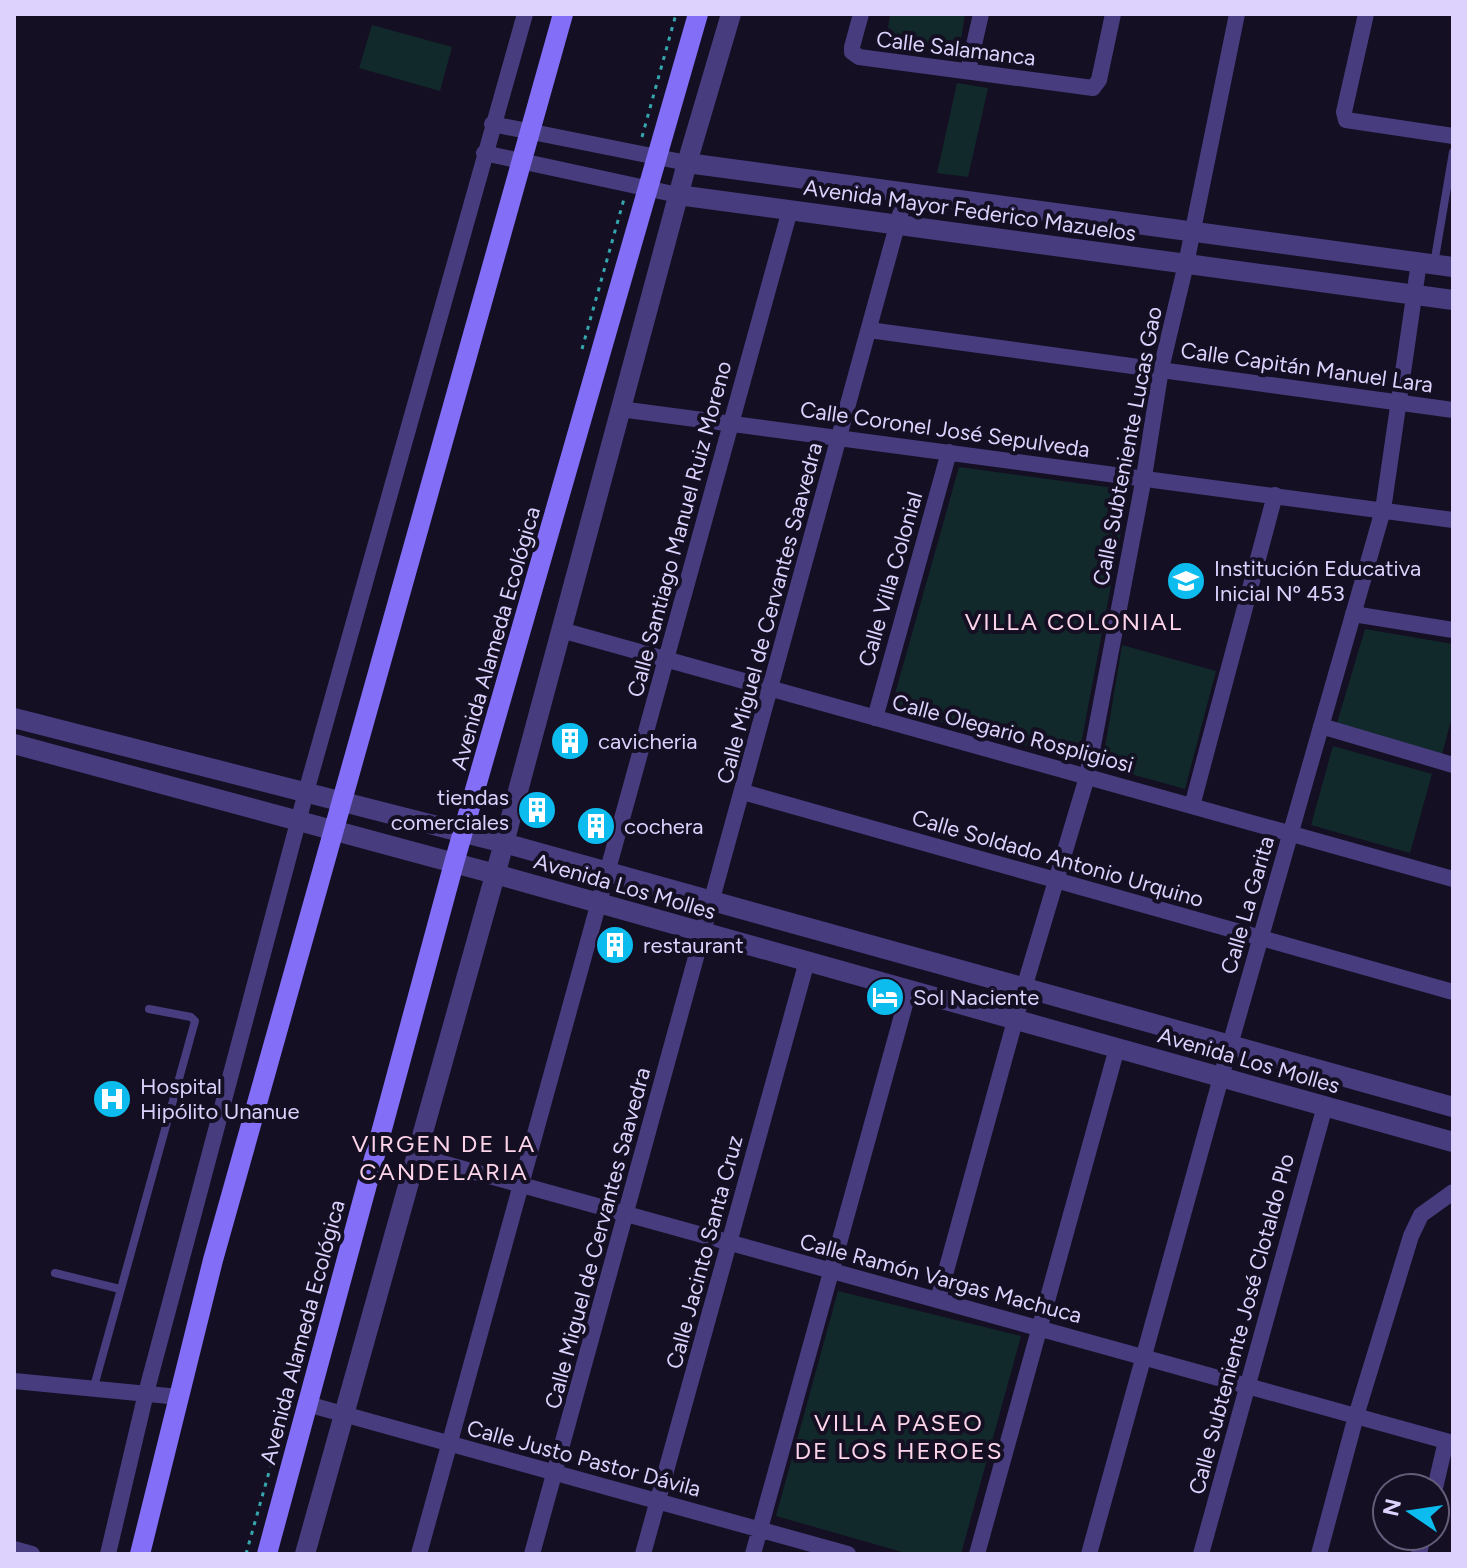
<svg xmlns="http://www.w3.org/2000/svg" width="1467" height="1568" font-family="Figtree,sans-serif">
  <style>
    .green { fill: #12292b }
    .lines { fill: none; stroke-linecap: round; stroke-linejoin: round }
    .path { stroke: #35a6ae; stroke-width: 3; stroke-dasharray: 4 6; stroke-linecap: butt }
    .service { stroke: #473c7e; stroke-width: 8 }
    .minor { stroke: #473c7e; stroke-width: 16 }
    .tertiary { stroke: #473c7e; stroke-width: 20 }
    .secondary { stroke: #826ef7; stroke-width: 20 }
    .labels { text-anchor: middle; stroke-width: 8; stroke-linejoin: round; paint-order: stroke }
    .street-label { font-size: 22px; fill: #dcd2fd; stroke: #140f22 }
    .poi-label { font-size: 22px; fill: #dcd2fd; stroke: #140f22; text-anchor: start }
    .neighbourhood-label { font-size: 24px; letter-spacing: 2px; fill: #fdd4e9; stroke: #140f22 }
  </style>
  <rect width="100%" height="100%" fill="#140f22"/>
  <path class="green" d="M890,14H965L960,47L887,36Z
    M372,25L452,47L440,91L359,68Z
    M957,83L988,88L968,177L937,173Z
    M959,467L1129,490L1078,760L891,708Z
    M1365,629L1453,644V713L1442,754L1337,723Z
    M1122,645L1216,671L1185,789L1102,766Z
    M1333,746L1432,774L1410,853L1311,825Z
    M838,1291L1021,1336L961,1554H909L776,1516Z"/>
  <g class="lines">
    <path class="path" d="M642,137L676,14
      M582,349L624,199
      M246,1554L289,1401"/>
    <path class="service" d="M1434,264L1453,152
      M55,1273L120,1289
      M93,1390L195,1021L191,1017L149,1009"/>
    <path class="minor" d="M861,14L852,47V52L859,57L1093,88L1099,80L1113,14
      M1366,14L1344,112L1346,120L1453,136
      M968,71L981,14
      M492,124L687,163
      M484,153L678,195
      M869,330L1453,410
      M620,409L1453,520
      M1353,614L1453,630
      M561,630L1453,879
      M875,718L949,452
      M1321,726L1453,765
      M743,792L1453,992
      M1192,806L1275,495
      M417,1156L1453,1443
      M938,1300L1024,988L1087,777L1144,477L1161,369L1186,264L1237,14
      M14,1381L179,1397
      M307,1404L848,1554
      M1435,1488L1446,1441
      M14,1549L32,1554
      M108,1554L146,1393L306,792L525,14
      M419,1554L790,210
      M532,1554L906,193
      M643,1554L807,961
      M753,1554L909,990
      M977,1554L1117,1048
      M1089,1554L1230,1045L1383,510L1419,262
      M1201,1554L1325,1106
      M1319,1554L1356,1416L1411,1236L1421,1215L1453,1192
      M1419,1554L1423,1536"/>
    <path class="tertiary" d="M687,163L1453,267
      M678,195L1453,300
      M14,718L504,843L1453,1107
      M14,744L495,874L1453,1142
      M305,1554L504,843L687,163L731,14"/>
    <path class="secondary" d="M140,1554L213,1260L563,14
      M267,1554L454,863L698,14"/>
  </g>
  <defs>
    <symbol id="school-disc" viewBox="-11 -11 22 22"><circle r="9.5" fill="#0cbcee" stroke="#140f22"/><path d="M0-5L7-2L0 1L-7-2ZM-4 1L0 2.5L4 1V4Q0 6-4 4Z" fill="#fff"/></symbol>
    <symbol id="building-disc" viewBox="-11 -11 22 22"><circle r="9.5" fill="#0cbcee" stroke="#140f22"/><path d="M-4-6H4V6H1V3H-1V6H-4ZM-2.5-4.3h1.7v1.8h-1.7ZM.8-4.3h1.7v1.8H.8ZM-2.5-1h1.7V.8h-1.7ZM.8-1h1.7V.8H.8Z" fill="#fff"/></symbol>
    <symbol id="hotel-disc" viewBox="-11 -11 22 22"><circle r="9.5" fill="#0cbcee" stroke="#140f22"/><path d="M-6-4.5h1.5V1H6V5H4.5V3h-9V5H-6ZM-4 0a1.8 1.8 0 1 1 3.6 0ZM.5 0V-2.5h3Q6-2.5 6 0Z" fill="#fff"/></symbol>
    <symbol id="hospital-disc" viewBox="-11 -11 22 22"><circle r="9.5" fill="#0cbcee" stroke="#140f22"/><path d="M-5-5h3v3.5h4V-5h3V5h-3V1.5h-4V5h-3Z" fill="#fff"/></symbol>
  </defs>
  <g fill-rule="evenodd">
    <use href="#school-disc" x="1164" y="559" width="44" height="44"/>
    <use href="#building-disc" x="548" y="719" width="44" height="44"/>
    <use href="#building-disc" x="515" y="788" width="44" height="44"/>
    <use href="#building-disc" x="574" y="804" width="44" height="44"/>
    <use href="#building-disc" x="593" y="923" width="44" height="44"/>
    <use href="#hotel-disc" x="863" y="975" width="44" height="44"/>
    <use href="#hospital-disc" x="90" y="1077" width="44" height="44"/>
  </g>
  <g class="labels">
    <g class="street-label">
      <text transform="translate(956 48) rotate(7)" y="8">Calle Salamanca</text>
      <text transform="translate(970 210) rotate(8)" y="8">Avenida Mayor Federico Mazuelos</text>
      <text transform="translate(1307 367) rotate(8)" y="8">Calle Capitán Manuel Lara</text>
      <text transform="translate(945 429) rotate(8)" y="8">Calle Coronel José Sepulveda</text>
      <text transform="translate(1127 446) rotate(-79)" y="8">Calle Subteniente Lucas Gao</text>
      <text transform="translate(679 529) rotate(-75)" y="8">Calle Santiago Manuel Ruiz Moreno</text>
      <text transform="translate(890 579) rotate(-74)" y="8">Calle Villa Colonial</text>
      <text transform="translate(769 613) rotate(-75)" y="8">Calle Miguel de Cervantes Saavedra</text>
      <text transform="translate(495 638) rotate(-74)" y="8">Avenida Alameda Ecológica</text>
      <text transform="translate(1013 733) rotate(15)" y="8">Calle Olegario Rospligiosi</text>
      <text transform="translate(1058 858) rotate(16)" y="8">Calle Soldado Antonio Urquino</text>
      <text transform="translate(625 886) rotate(16)" y="8">Avenida Los Molles</text>
      <text transform="translate(1247 905) rotate(-74)" y="8">Calle La Garita</text>
      <text transform="translate(1249 1060) rotate(16)" y="8">Avenida Los Molles</text>
      <text transform="translate(597 1238) rotate(-75)" y="8">Calle Miguel de Cervantes Saavedra</text>
      <text transform="translate(704 1252) rotate(-75)" y="8">Calle Jacinto Santa Cruz</text>
      <text transform="translate(941 1278) rotate(15)" y="8">Calle Ramón Vargas Machuca</text>
      <text transform="translate(1241 1324) rotate(-75)" y="8">Calle Subteniente José Clotaldo Plo</text>
      <text transform="translate(302 1332) rotate(-75)" y="8">Avenida Alameda Ecológica</text>
      <text transform="translate(584 1458) rotate(15)" y="8">Calle Justo Pastor Dávila</text>
    </g>
    <g class="poi-label">
      <text x="1214" y="576">Institución Educativa<tspan x="1214" dy="25">Inicial Nº 453</tspan></text>
      <text x="598" y="749">cavicheria</text>
      <text x="509" y="805" text-anchor="end">tiendas<tspan x="509" dy="25">comerciales</tspan></text>
      <text x="624" y="834">cochera</text>
      <text x="643" y="953">restaurant</text>
      <text x="913" y="1005">Sol Naciente</text>
      <text x="140" y="1094">Hospital<tspan x="140" dy="25">Hipólito Unanue</tspan></text>
    </g>
    <g class="neighbourhood-label">
      <text x="1074" y="630">VILLA COLONIAL</text>
      <text x="444" y="1152">VIRGEN DE LA<tspan x="444" dy="28">CANDELARIA</tspan></text>
      <text x="899" y="1431">VILLA PASEO<tspan x="899" dy="28">DE LOS HEROES</tspan></text>
    </g>
  </g>
  <rect width="1467" height="1568" fill="none" stroke="#dcd2fd" stroke-width="32"/>
  <g transform="translate(1411 1512) rotate(283)"><circle r="38" fill="#140f22" stroke="#645d7a" stroke-width="2"/>
  <path d="M0-6L14 30L0 20L-14 30Z" fill="#0cbcee"/>
  <text y="-12" font-size="22" font-weight="bold" text-anchor="middle" fill="#dcd2fd">N</text>
  </g>
</svg>
